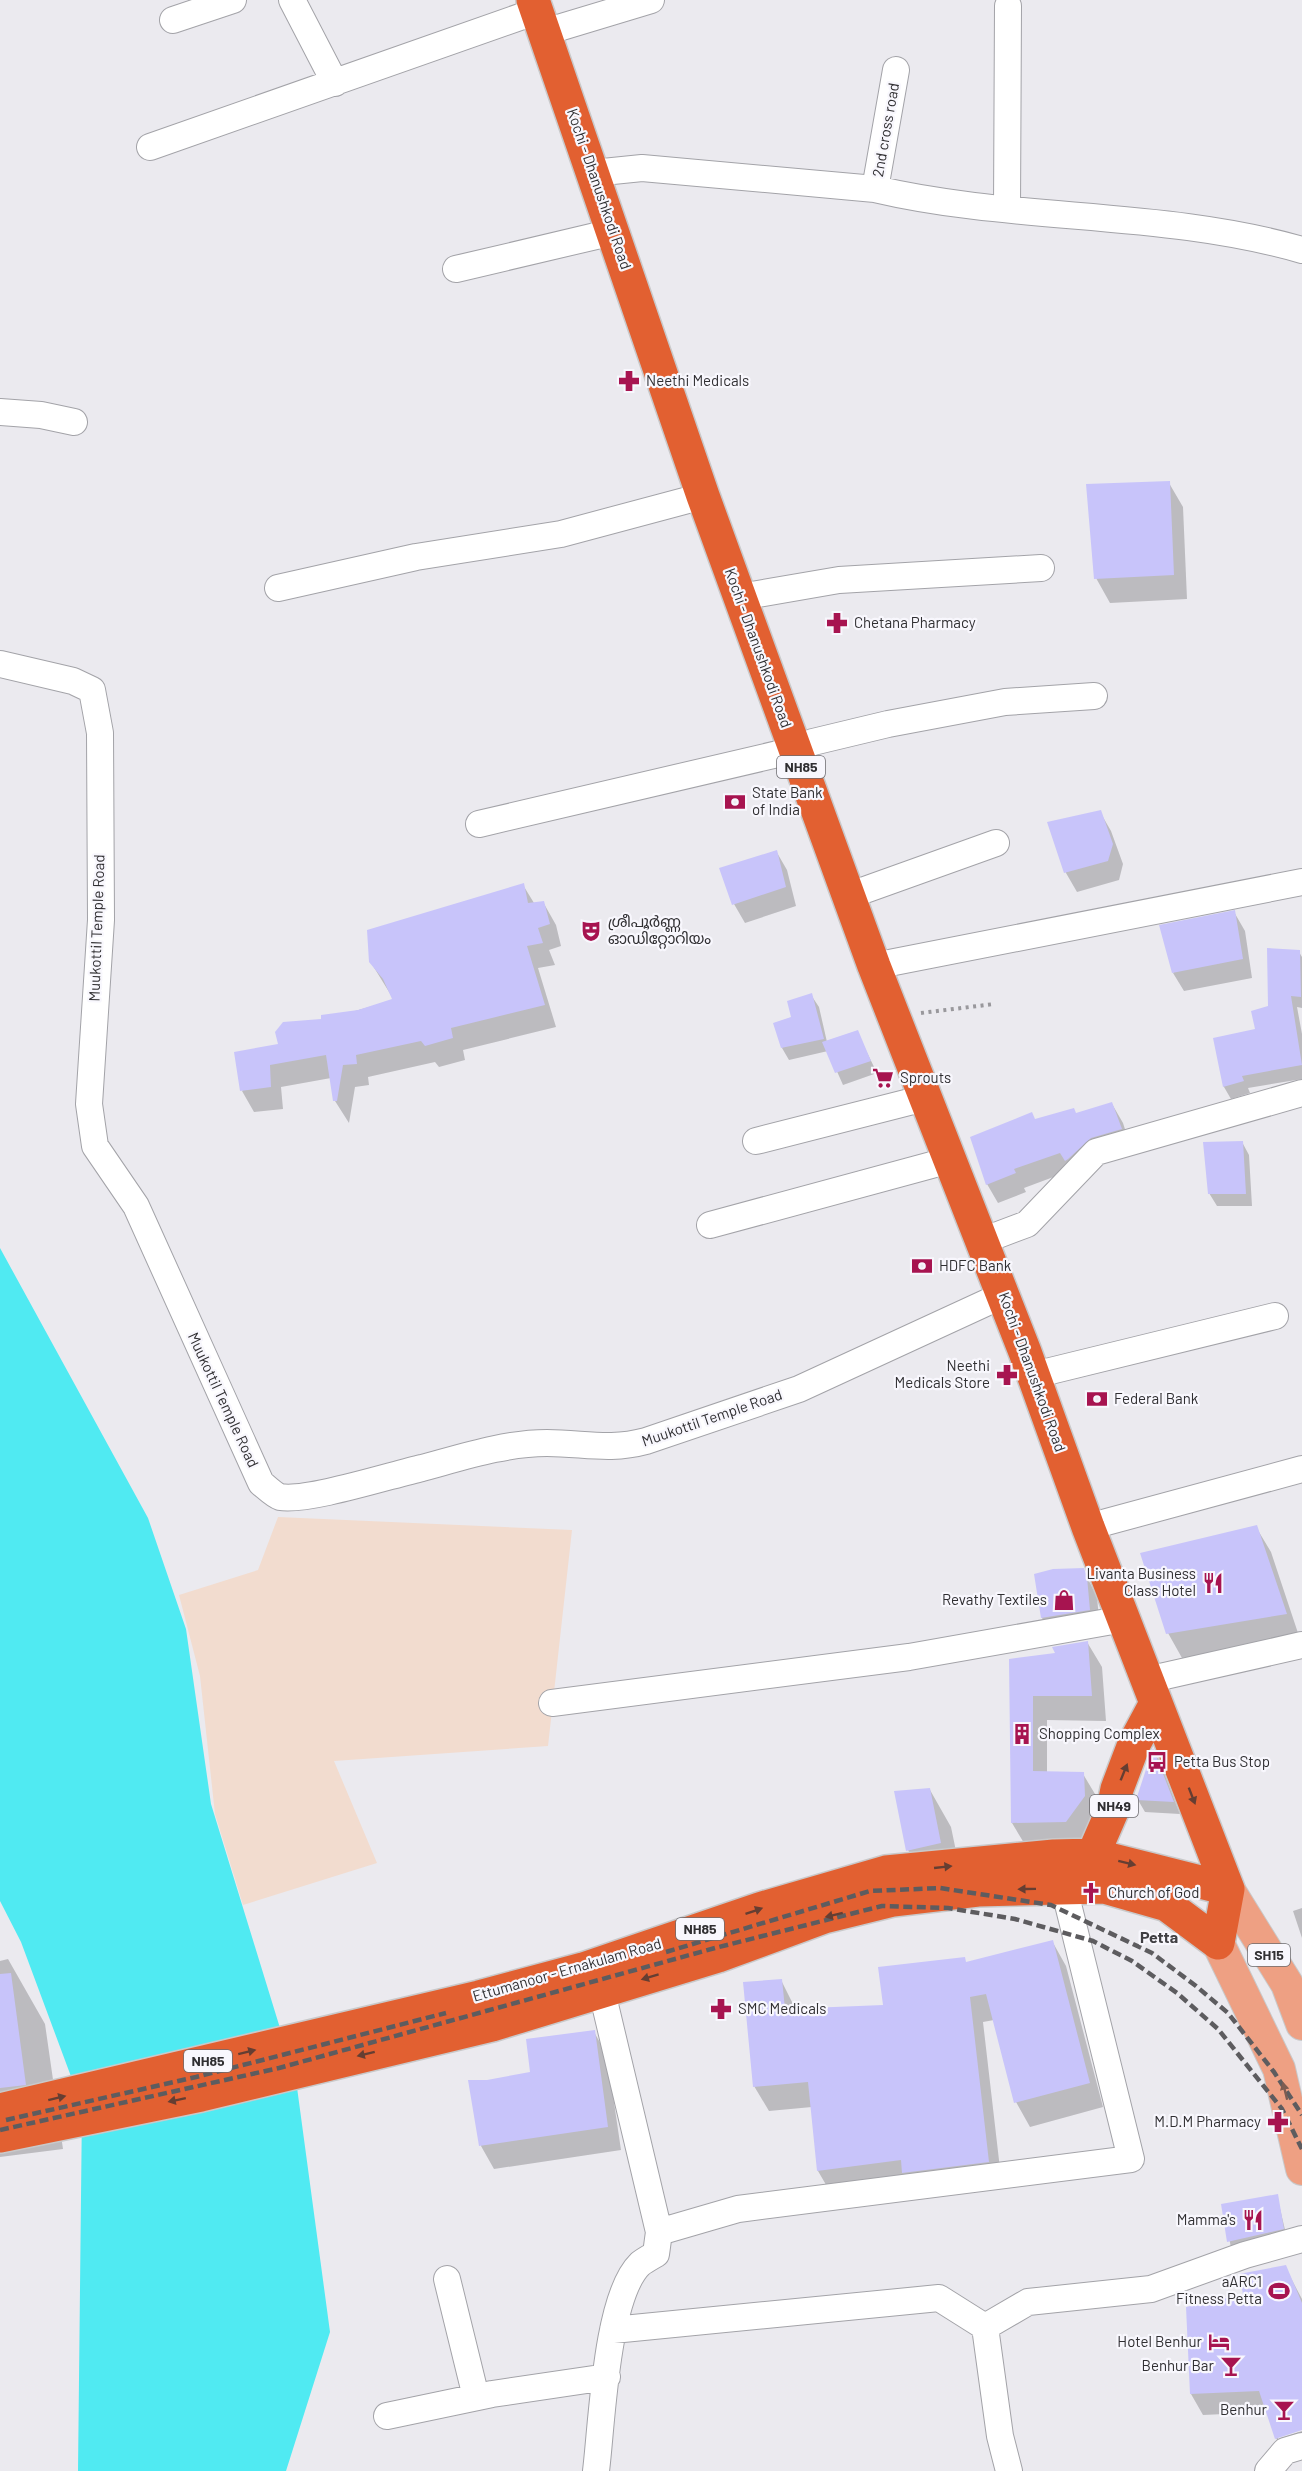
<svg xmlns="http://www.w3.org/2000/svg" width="1302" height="2471" font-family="Barlow,'Noto Sans Malayalam',sans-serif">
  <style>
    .industrial { fill: #f2dccf }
    .water { fill: #50eaf2 }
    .shadow { fill: #0003 }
    .building { fill: #c8c4fa }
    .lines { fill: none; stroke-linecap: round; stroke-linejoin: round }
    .minor-casing { stroke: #a3a3a8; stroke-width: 28 }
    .major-casing { stroke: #c9c9ca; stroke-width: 34 }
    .highway-casing { stroke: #c9c9ca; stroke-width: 36 }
    .path { stroke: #99989c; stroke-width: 4; stroke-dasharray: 3 4.5; stroke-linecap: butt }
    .minor { stroke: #fff; stroke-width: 26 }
    .major { stroke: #eea083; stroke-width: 32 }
    .highway { stroke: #e26031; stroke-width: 33 }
    .rail { stroke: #5d5c5f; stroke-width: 4.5; stroke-dasharray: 9 4.5; stroke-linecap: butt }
    .oneway { fill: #653e32 }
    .oneway2 { fill: #7c5c52 }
    .labels { text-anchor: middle; stroke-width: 4.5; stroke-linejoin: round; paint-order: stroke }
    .shield { fill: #f8f7fd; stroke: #6c6b6f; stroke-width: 1.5 }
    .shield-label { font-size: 14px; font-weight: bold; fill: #302f32 }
    .street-label { font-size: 15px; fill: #302f32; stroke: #f8f7fd }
    .poi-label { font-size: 15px; fill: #302f32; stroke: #f8f7fd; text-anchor: start }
    .neighbourhood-label { font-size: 16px; font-weight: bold; fill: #403f43; stroke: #f8f7fd }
  </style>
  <rect width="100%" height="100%" fill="#ebeaef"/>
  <path class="industrial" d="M278,1517L572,1530L548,1746L334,1761L377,1863L243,1905L215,1814L200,1676L179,1595L258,1570Z"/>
  <path class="water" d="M0,1248L148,1518L186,1629L211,1804L296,2080L330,2332L286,2471H78L82,2106L21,1942L0,1901Z"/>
  <path class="shadow" d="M1169,483L1183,507L1187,599L1110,603L1096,578Z
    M1100,812L1111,831L1123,864L1119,880L1077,892L1066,873L1049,823Z
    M776,851L787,870L796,906L745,923L734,904L721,869Z
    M523,885L534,903L543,902L556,925L561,946L549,950L555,965L538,968L556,1027L463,1050L465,1060L439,1067L435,1062L368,1077L369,1085L355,1087L349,1123L335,1101L331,1078L281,1087L283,1109L254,1112L242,1091L280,1045L323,1020L394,1000L370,961Z
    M1234,912L1245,931L1252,978L1184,991L1173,973Z
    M1299,952L1302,957V1008L1297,1007L1302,1034V1079L1248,1088L1250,1093L1231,1099L1224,1087L1215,1039L1257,1030Z
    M811,995L819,1007L827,1042L857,1032L877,1073L843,1085L828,1051L789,1060L782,1048L793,1018Z
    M1112,1104L1123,1123L1131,1148L1024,1188L1026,1192L998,1203L987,1184L1035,1120L1075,1114Z
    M1242,1142L1249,1155L1252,1206H1217L1209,1193Z
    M1256,1527L1271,1552L1300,1639L1182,1658L1168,1633Z
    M1083,1569L1097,1597L1100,1629L1053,1637L1042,1618L1036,1575Z
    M1087,1642L1102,1667L1106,1721L1047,1720V1773L1083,1774L1098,1799L1099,1822L1081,1847L1027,1848L1012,1823L1010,1660L1057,1654Z
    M1154,1751L1160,1762L1180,1814L1145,1812L1138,1800Z
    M930,1790L951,1827L962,1880L929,1887L908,1850Z
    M1302,1908V1938L1293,1911Z
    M1052,1941L1066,1966L1103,2107L1030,2127L1016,2102L994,2020L983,2022L1002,2186L832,2195L818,2171L812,2107L769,2111L754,2086L781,1980L796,2010L884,2006L967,1964Z
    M8,1959L45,2024L63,2149L0,2157V1961Z
    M594,2032L607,2055L621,2150L494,2169L481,2146L487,2082L532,2073Z
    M1277,2196L1286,2234L1231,2248L1223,2205Z
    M1285,2267L1302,2299V2428L1278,2436V2439L1302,2431V2454L1288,2459L1276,2438L1267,2412L1203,2415L1191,2394L1245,2296Z"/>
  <path class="building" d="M1170,481L1174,575L1094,579L1086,484Z
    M1101,810L1113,844L1108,861L1064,873L1047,822Z
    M777,850L786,887L732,905L719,868Z
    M524,883L528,903L544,901L550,924L538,928L543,943L527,946L545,1005L451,1028L453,1038L425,1046L421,1041L356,1055L357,1064L343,1065L337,1101H333L326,1055L270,1065L271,1087L240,1091L234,1052L278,1044L275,1032L283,1022L321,1019V1015L358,1010L392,999L383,979L369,962L367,930Z
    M1235,910L1243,959L1172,973L1159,925Z
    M1267,948L1300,950L1301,997L1291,996L1302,1065L1242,1076L1244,1081L1223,1087L1213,1038L1255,1029L1251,1011L1268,1006Z
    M812,993L824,1039L781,1048L773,1023L791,1017L787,1001Z
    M858,1030L871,1061L835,1073L822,1042Z
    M1112,1102L1122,1129L1091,1138L1068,1159L1065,1161L1060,1153L1014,1169L1016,1173L986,1185L970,1137L1032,1112L1035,1119L1074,1108L1076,1113Z
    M1243,1141L1246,1194H1208L1203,1142Z
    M1257,1525L1287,1614L1166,1634L1140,1553Z
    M1084,1568L1087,1577L1090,1610L1041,1618L1034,1574L1053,1569Z
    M1088,1641L1092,1696H1033V1771L1084,1772L1085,1796L1066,1822L1011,1823L1009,1659L1055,1653L1052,1647Z
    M1153,1748L1174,1802L1136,1800Z
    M930,1788L941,1843L906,1851L894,1791Z
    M1053,1940L1090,2083L1014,2103L986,1994L970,1997L989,2162L902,2173L901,2160L817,2171L808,2082L753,2087L743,1982L782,1979L785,2009L883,2005L878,1967L965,1957L966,1962Z
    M11,1973L26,2085L0,2088V1974Z
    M595,2030L608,2127L479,2146L468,2080H487L530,2072L526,2039Z
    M1278,2194L1284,2229L1227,2242L1221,2204Z
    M1286,2265L1302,2303V2430L1275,2439L1259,2391L1190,2394L1186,2307L1243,2294L1239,2274Z"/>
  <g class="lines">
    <defs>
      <path id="minor" d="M292,0L335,83
        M173,20L233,0
        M545,32L651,0
        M150,147L537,11
        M593,173L642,168L875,189C1015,222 1163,210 1302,250
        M875,189L896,70
        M1007,208L1008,6
        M456,269L613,232
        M0,412L41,415L74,422
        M278,588L416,557L561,534L703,496
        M740,597L839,580L1041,568
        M0,664L73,681L92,690L100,733L101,920L89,1104L95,1146L136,1206L261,1483C266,1487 274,1495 280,1497C307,1502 391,1475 422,1468C463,1457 505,1443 547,1443C584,1443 609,1451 646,1441L799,1389L1003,1295
        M479,824L795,750L813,742L888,724L1005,702L1094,696
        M848,896L996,843
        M874,966L1302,882
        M756,1141L925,1098
        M710,1225L950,1160
        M982,1241L1027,1224L1096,1152L1302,1093
        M1034,1375L1275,1316
        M1088,1527L1302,1469
        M1147,1680L1302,1645
        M552,1703L909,1657L1124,1619
        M659,2232L738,2209L1131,2159L1064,1888
        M447,2279L476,2397
        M985,2327L1000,2436L1009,2471
        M613,2330L939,2298L985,2327L1028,2302L1151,2289L1245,2255L1302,2239
        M387,2416L492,2394L607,2377
        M596,2471C602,2423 606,2297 640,2264C645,2260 651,2257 656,2254L659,2232L602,1992
        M1268,2471L1285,2451L1302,2446"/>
      <path id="major" d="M1228,1889L1287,1984L1302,2024
        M1218,1943L1279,2069L1302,2169"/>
      <path id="highway" d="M1091,1876L1093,1855L1113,1809L1117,1789L1134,1744L1156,1703
        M0,2110L479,1997L583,1969L759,1909L886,1872L1054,1856L1093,1855L1228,1889
        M0,2136L201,2095L492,2025L718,1956L824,1917L893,1900L978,1890L1104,1887L1167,1905L1218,1943L1228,1889L1088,1527L1025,1352L874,966L703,496L533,0"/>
    </defs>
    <use href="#minor" class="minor-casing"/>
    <use href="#major" class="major-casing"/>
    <use href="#highway" class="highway-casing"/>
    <path class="path" d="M921,1013L994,1004"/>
    <use href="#minor" class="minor"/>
    <use href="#major" class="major"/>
    <use href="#highway" class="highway"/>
    <path class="rail" d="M666,1952L870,1891L940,1888L1051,1905L1152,1953L1196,1986L1228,2013L1274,2072L1302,2115
      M6,2120L196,2077L446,2013
      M0,2130L279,2068L715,1948L882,1906L948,1908L1015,1919L1093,1941L1132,1961L1177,1993L1218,2029L1282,2109L1302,2149"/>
  </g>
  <defs><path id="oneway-solid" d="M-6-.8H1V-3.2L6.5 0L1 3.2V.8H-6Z" transform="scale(1.5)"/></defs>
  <g class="oneway">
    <use href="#oneway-solid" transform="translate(1124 1772) rotate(-68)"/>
    <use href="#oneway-solid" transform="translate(1192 1796) rotate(69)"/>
    <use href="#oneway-solid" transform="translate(1127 1863) rotate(14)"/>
    <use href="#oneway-solid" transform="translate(943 1867) rotate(-6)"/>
    <use href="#oneway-solid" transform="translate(1027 1889) rotate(179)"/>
    <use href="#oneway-solid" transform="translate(754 1911) rotate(-19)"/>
    <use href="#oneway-solid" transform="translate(834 1915) rotate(166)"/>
    <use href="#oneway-solid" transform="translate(650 1977) rotate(163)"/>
    <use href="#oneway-solid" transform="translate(247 2052) rotate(-14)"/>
    <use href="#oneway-solid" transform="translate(366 2054) rotate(166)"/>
    <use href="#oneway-solid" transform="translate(57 2098) rotate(-14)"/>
    <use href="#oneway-solid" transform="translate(177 2100) rotate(168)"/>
  </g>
  <use class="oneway2" href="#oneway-solid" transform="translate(1285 2091) rotate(-104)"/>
  <defs>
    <symbol id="pharmacy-bare" viewBox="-9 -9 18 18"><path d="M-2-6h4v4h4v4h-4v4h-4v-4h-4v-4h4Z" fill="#a71450" stroke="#f8f7fd" stroke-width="2.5" paint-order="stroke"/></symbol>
    <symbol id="bank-bare" viewBox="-9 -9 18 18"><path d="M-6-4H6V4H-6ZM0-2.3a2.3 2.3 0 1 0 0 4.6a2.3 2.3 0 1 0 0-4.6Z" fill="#a71450" stroke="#f8f7fd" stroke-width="2.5" paint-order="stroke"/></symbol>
    <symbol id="theatre-bare" viewBox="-9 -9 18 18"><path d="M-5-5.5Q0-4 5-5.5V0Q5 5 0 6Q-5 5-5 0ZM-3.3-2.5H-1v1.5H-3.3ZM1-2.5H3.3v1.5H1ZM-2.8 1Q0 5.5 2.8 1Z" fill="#a71450" stroke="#f8f7fd" stroke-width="2.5" paint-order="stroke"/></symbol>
    <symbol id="supermarket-bare" viewBox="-9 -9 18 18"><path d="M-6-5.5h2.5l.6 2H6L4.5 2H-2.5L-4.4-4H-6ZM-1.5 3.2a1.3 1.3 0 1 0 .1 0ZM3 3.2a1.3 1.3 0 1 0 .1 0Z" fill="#a71450" stroke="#f8f7fd" stroke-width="2.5" paint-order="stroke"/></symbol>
    <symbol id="restaurant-bare" viewBox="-9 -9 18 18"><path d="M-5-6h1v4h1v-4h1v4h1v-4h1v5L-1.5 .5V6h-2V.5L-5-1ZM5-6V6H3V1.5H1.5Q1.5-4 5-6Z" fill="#a71450" stroke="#f8f7fd" stroke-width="2.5" paint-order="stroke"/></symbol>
    <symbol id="shop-bare" viewBox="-9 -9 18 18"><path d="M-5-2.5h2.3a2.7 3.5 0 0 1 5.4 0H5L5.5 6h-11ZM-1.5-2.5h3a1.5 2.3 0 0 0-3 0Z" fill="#a71450" stroke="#f8f7fd" stroke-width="2.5" paint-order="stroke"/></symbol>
    <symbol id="building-bare" viewBox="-9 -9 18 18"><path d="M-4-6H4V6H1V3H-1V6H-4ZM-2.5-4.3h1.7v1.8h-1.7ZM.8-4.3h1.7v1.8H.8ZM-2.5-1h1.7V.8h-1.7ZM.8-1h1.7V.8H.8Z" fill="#a71450" stroke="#f8f7fd" stroke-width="2.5" paint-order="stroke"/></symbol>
    <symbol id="bus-bare" viewBox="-9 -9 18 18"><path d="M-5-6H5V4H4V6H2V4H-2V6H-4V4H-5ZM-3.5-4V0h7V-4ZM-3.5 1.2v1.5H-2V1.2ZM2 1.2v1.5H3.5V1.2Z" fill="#a71450" stroke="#f8f7fd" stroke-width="2.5" paint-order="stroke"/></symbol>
    <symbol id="church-bare" viewBox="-9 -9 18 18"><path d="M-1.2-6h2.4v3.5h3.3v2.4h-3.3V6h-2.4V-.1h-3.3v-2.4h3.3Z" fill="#a71450" stroke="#f8f7fd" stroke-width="2.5" paint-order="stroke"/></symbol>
    <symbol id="stadium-bare" viewBox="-9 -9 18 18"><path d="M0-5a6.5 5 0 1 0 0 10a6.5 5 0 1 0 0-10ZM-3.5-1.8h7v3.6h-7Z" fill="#a71450" stroke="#f8f7fd" stroke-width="2.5" paint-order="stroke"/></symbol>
    <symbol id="hotel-bare" viewBox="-9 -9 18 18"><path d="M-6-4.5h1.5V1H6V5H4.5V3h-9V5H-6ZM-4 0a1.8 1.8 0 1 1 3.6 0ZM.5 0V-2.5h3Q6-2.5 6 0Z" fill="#a71450" stroke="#f8f7fd" stroke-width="2.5" paint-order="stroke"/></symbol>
    <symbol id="bar-bare" viewBox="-9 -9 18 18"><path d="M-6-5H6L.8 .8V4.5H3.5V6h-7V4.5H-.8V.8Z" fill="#a71450" stroke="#f8f7fd" stroke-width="2.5" paint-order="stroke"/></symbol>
  </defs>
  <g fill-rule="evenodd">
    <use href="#pharmacy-bare" x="614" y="366" width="30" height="30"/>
    <use href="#pharmacy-bare" x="822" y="608" width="30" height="30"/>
    <use href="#bank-bare" x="720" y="787" width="30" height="30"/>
    <use href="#theatre-bare" x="576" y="916" width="30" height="30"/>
    <use href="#supermarket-bare" x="868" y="1063" width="30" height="30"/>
    <use href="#bank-bare" x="907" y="1251" width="30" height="30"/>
    <use href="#pharmacy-bare" x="992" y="1360" width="30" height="30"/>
    <use href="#bank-bare" x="1082" y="1384" width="30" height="30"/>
    <use href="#restaurant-bare" x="1198" y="1568" width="30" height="30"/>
    <use href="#shop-bare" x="1049" y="1585" width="30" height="30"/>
    <use href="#building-bare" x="1007" y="1719" width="30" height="30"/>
    <use href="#bus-bare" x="1142" y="1747" width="30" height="30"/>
    <use href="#church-bare" x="1076" y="1878" width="30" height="30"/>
    <use href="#pharmacy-bare" x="706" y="1994" width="30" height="30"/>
    <use href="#pharmacy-bare" x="1263" y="2107" width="30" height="30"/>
    <use href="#restaurant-bare" x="1238" y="2205" width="30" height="30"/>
    <use href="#stadium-bare" x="1264" y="2276" width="30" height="30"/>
    <use href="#hotel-bare" x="1204" y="2327" width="30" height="30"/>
    <use href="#bar-bare" x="1216" y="2351" width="30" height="30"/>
    <use href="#bar-bare" x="1269" y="2395" width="30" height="30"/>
  </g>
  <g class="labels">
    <g class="shield">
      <rect x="777" y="756" width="48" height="22" rx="4.5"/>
      <rect x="1090" y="1795" width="48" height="22" rx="4.5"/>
      <rect x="676" y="1918" width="48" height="22" rx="4.5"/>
      <rect x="1248" y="1944" width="42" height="22" rx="4.5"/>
      <rect x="184" y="2050" width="48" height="22" rx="4.5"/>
    </g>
    <g class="shield-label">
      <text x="801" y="772">NH85</text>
      <text x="1114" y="1811">NH49</text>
      <text x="700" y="1934">NH85</text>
      <text x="1269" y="1960">SH15</text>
      <text x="208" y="2066">NH85</text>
    </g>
    <g class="street-label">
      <text transform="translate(886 130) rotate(-80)" y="5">2nd cross road</text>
      <text transform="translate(599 189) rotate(71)" y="5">Kochi - Dhanushkodi Road</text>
      <text transform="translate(758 648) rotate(70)" y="5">Kochi - Dhanushkodi Road</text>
      <text transform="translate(97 928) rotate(-88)" y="5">Muukottil Temple Road</text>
      <text transform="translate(1032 1372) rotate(70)" y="5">Kochi - Dhanushkodi Road</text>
      <text transform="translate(223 1400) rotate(65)" y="5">Muukottil Temple Road</text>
      <text transform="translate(712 1418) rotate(-19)" y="5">Muukottil Temple Road</text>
      <text transform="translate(567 1970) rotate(-16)" y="5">Ettumanoor - Ernakulam Road</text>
    </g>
    <g class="poi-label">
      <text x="646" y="386">Neethi Medicals</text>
      <text x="854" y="628">Chetana Pharmacy</text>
      <text x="752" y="798">State Bank<tspan x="752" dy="17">of India</tspan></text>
      <text x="608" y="927">ശ്രീപൂർണ്ണ<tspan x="608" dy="17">ഓഡിറ്റോറിയം</tspan></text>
      <text x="900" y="1083">Sprouts</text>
      <text x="939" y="1271">HDFC Bank</text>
      <text x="990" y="1371" text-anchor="end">Neethi<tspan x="990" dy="17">Medicals Store</tspan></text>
      <text x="1114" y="1404">Federal Bank</text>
      <text x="1196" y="1579" text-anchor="end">Livanta Business<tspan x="1196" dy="17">Class Hotel</tspan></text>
      <text x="1047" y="1605" text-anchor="end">Revathy Textiles</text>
      <text x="1039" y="1739">Shopping Complex</text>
      <text x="1174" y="1767">Petta Bus Stop</text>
      <text x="1108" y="1898">Church of God</text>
      <text x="738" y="2014">SMC Medicals</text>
      <text x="1261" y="2127" text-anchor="end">M.D.M Pharmacy</text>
      <text x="1236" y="2225" text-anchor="end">Mamma's</text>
      <text x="1262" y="2287" text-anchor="end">aARC1<tspan x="1262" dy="17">Fitness Petta</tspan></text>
      <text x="1202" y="2347" text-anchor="end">Hotel Benhur</text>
      <text x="1214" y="2371" text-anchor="end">Benhur Bar</text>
      <text x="1267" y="2415" text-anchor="end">Benhur</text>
    </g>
    <g class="neighbourhood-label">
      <text x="1159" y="1943">Petta</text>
    </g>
  </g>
</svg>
